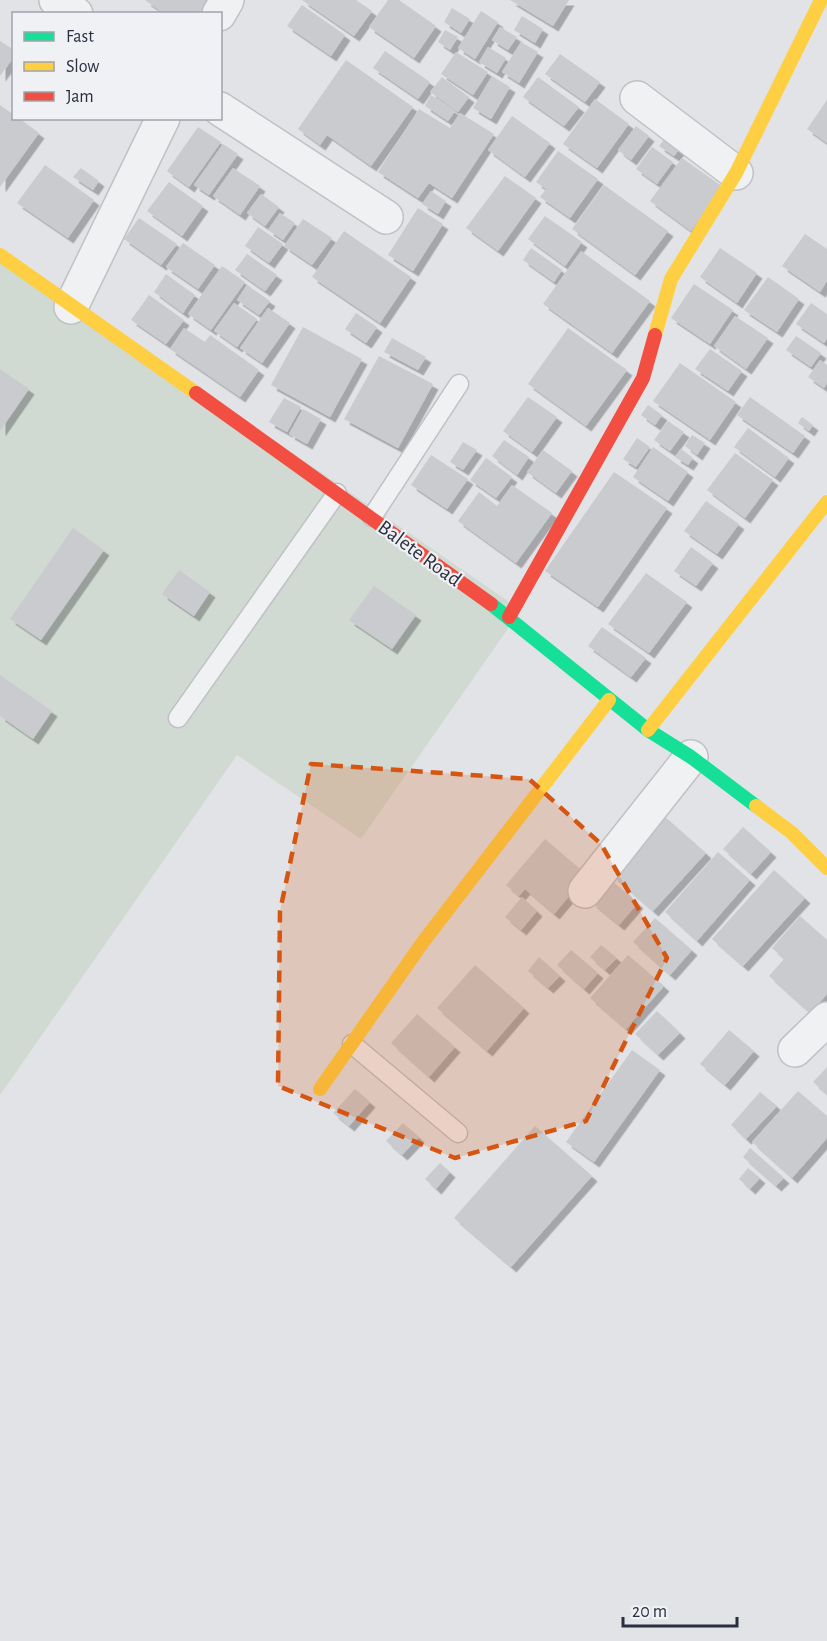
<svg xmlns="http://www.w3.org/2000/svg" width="827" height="1641" font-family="'Alegreya Sans',sans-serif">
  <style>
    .green { fill: #d0d9d2 }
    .building { fill: #c9cbce; filter: url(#shadow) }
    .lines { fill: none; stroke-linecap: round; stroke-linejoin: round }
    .lane-casing { stroke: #bfc1c4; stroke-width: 21 }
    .street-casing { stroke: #bfc1c4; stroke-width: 36 }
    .lane { stroke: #f0f1f3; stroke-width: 18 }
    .street { stroke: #f0f1f3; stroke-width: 33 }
    .fast { stroke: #16e098; stroke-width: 14 }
    .slow { stroke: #ffcf43; stroke-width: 14 }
    .jam { stroke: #f24e42; stroke-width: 14 }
    .marked { fill: #d55511; fill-opacity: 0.2; stroke: #d55511; stroke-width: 4.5; stroke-dasharray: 12 8; stroke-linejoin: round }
    .labels { text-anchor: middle; stroke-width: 4.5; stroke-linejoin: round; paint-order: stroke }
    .street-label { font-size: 21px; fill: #292f3e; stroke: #eff1f5 }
  </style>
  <defs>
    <filter id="shadow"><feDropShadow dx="5.5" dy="5.5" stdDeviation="0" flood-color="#0004"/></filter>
  </defs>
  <rect width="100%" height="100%" fill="#e1e3e6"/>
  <path class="green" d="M0,252L521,610L361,839L237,755L0,1095Z"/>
  <path class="building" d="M145,0H214L204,14H156L159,10Z
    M302,0H356L372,11L354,36Z
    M388,0H399L436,26L414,58L369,27Z
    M510,0H569L553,26Z
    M302,5L345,35L331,56L287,26Z
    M452,8L470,19L461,33L444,22Z
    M481,11L498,22L475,59L458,48Z
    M522,16L543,29L535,43L514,30Z
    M500,27L517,37L508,50L492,40Z
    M445,30L458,37L450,50L438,42Z
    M0,41L14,50V57L0,76Z
    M521,42L538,52L519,83L502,72Z
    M488,47L506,58L497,73L479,62Z
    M385,51L430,82L418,99L373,68Z
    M456,52L488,72L473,95L441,74Z
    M560,54L600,82L585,102L545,74Z
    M346,60L413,107L371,166L327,135L320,145L298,129Z
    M492,76L510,87L491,119L473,108Z
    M442,77L469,97L458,112L430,92Z
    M538,77L579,107L564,126L523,97Z
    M431,95L455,111L448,121L425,106Z
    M595,99L629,124L597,168L563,144Z
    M827,100V143L807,129Z
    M0,105L14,115V118H19L39,133L0,187Z
    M419,109L450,128L460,113L494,134L452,198L429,183L418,198L378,172Z
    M512,116L550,143L525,177L488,150Z
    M636,126L649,136L631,160L618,150Z
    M198,127L221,142L189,187L167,171Z
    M669,133L684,143L674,156L659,146Z
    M223,144L238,154L209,195L194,185Z
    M652,147L673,162L657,184L636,169Z
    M558,151L598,179L570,218L540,197L546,189L536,182Z
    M682,158L723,187L691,231L650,201Z
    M45,165L94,200L68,238L17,203Z
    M81,168L99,181L93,190L73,177Z
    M233,168L260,186L240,215L213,196Z
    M505,176L536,198L498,251L466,228Z
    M169,182L203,206L182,236L147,211Z
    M604,185L668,231L635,275L572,229Z
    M431,191L446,201L438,214L422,204Z
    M261,194L279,207L265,226L247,213Z
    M418,208L443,224L413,271L388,255Z
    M280,213L295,223L283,240L268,230Z
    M545,216L582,242L565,266L528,239Z
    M139,218L177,244L161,265L124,239Z
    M303,219L332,238L312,265L284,246Z
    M258,227L283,244L269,263L245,246Z
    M344,231L411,277L380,323L312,277Z
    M805,234L827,249V281L820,292L782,266Z
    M183,243L215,265L198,289L166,267Z
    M531,248L562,270L554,282L523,260Z
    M720,248L757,273L737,303L700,277Z
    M581,251L650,301L612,353L543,304Z
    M247,254L277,275L265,291L235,270Z
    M222,266L245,282L211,330L188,314Z
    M166,274L195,295L183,313L154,292Z
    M768,277L799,299L777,332L744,310Z
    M694,284L733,310L710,344L671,318Z
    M247,285L270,301L259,315L237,300Z
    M149,295L184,320L166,344L131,320Z
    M234,303L257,319L237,347L214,331Z
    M811,303L827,314V338L824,343L796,324Z
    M268,308L290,323L262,363L240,348Z
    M356,313L377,327L366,343L345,329Z
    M735,316L768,338L746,369L714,346Z
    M303,327L362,359L330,417L271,385Z
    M184,328L205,342L210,335L259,370L240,397L170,349Z
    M568,328L627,370L586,426L528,384Z
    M796,336L821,353L811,367L786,350Z
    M392,338L426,357L418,370L384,352Z
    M710,349L742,371L728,391L695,369Z
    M379,356L433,384L398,448L344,419Z
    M820,360L827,365V383L824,388L808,377Z
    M680,363L736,402L710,440L653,401Z
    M0,369L29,389L0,431Z
    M528,397L557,417L532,452L503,431Z
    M750,397L805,436L793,453L737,415Z
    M284,398L301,407L287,432L269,422Z
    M648,405L662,415L655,425L641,415Z
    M303,409L321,419L307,444L289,434Z
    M802,417L813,425L809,431L798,423Z
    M668,421L684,432L670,451L654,440Z
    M748,428L789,458L775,477L734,447Z
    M692,435L705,443L697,455L685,446Z
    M637,438L650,447L636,467L623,459Z
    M504,440L529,457L517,475L492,456Z
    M463,442L477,450L463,470L450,462Z
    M653,447L688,472L668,501L633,477Z
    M681,449L693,458L688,465L675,457Z
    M543,450L572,471L556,493L527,472Z
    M735,453L773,480L745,518L707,490Z
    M431,455L468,479L447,509L411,485Z
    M486,458L512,477L496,498L470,480Z
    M614,472L667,508L598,607L545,571Z
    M512,485L552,513L516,563L458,521L479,492L497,506Z
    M706,501L739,524L717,554L684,531Z
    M73,528L104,550L41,640L10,619Z
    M691,547L713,563L696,586L674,571Z
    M179,570L210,592L194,616L162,594Z
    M646,573L687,602L649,653L608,624Z
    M374,586L416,615L392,649L349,620Z
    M602,627L646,658L631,677L588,646Z
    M0,675L52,711L33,739L0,716Z
    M664,816L706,853L653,911L612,875Z
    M743,827L771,852L751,874L723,849Z
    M545,839L587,875L554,914L525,889L519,896L506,885Z
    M718,852L750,880L697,941L665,912Z
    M774,870L805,898L743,966L712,939Z
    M611,880L638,903L619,925L591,902Z
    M522,897L537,911L521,930L505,917Z
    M800,916L827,940V994L810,1013L769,976L784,959L772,948Z
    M655,918L692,950L670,975L633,942Z
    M601,945L617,958L605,970L590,957Z
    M571,950L598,973L584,989L557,965Z
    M628,955L664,986L626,1029L590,998Z
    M539,957L560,976L548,988L528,971Z
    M475,965L524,1008L487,1051L437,1008Z
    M657,1011L680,1033L658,1055L635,1034Z
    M417,1014L455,1047L429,1077L391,1043Z
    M729,1030L754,1051L725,1085L700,1064Z
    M632,1050L660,1070L594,1162L566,1142Z
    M827,1067V1094L813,1082Z
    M355,1089L370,1102L349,1126L333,1113Z
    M798,1091L827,1116V1138L792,1178L752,1142Z
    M760,1092L777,1106L746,1139L731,1125Z
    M403,1123L419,1137L402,1155L386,1141Z
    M535,1126L592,1176L511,1267L454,1218Z
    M750,1148L784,1178L776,1186L743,1157Z
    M440,1163L450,1172L436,1189L425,1179Z
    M748,1168L760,1178L750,1189L739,1179Z"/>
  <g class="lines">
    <defs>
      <path id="lane" d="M372,517L459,384
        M178,718L337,493
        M352,1044L458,1133"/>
      <path id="street" d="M56,0L76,14
        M219,14L227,0
        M637,98L736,173
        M220,109L386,217
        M71,307L163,118
        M585,891L691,757
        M795,1050L827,1019"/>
    </defs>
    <use href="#lane" class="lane-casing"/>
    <use href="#street" class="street-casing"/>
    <use href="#lane" class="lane"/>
    <use href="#street" class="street"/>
    <path class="fast" d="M491,604L648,730L691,757L756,806"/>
    <path class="slow" d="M0,255L196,393
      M655,335L671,279L736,173L821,0
      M648,730L827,502
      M756,806L792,833L827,868
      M320,1089L423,942L609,700"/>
    <path class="jam" d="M196,393L491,604
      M509,617L643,378L655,335"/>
  </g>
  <path class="marked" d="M311,764L529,779L601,844L667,958L586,1121L455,1158L278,1086L280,911Z"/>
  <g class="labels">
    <g class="street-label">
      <text transform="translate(420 553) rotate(36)" y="7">Balete Road</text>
    </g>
  </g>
  <rect x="12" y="12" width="210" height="108" fill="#eff1f5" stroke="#a0a3ac" stroke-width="1.5"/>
  <rect x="24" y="32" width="30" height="9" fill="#16e098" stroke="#a0a3ac" stroke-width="1.5"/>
  <text x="66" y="42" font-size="18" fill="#292f3e">Fast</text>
  <rect x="24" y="62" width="30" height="9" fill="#ffcf43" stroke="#a0a3ac" stroke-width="1.5"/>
  <text x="66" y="72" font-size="18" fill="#292f3e">Slow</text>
  <rect x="24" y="92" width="30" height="9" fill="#f24e42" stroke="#a0a3ac" stroke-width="1.5"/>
  <text x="66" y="102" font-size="18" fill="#292f3e">Jam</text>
  <path d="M623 1617v9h114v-9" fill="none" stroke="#292f3e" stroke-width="3"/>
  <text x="632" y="1617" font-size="18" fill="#292f3e" stroke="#eff1f5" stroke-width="4.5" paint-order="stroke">20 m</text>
</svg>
